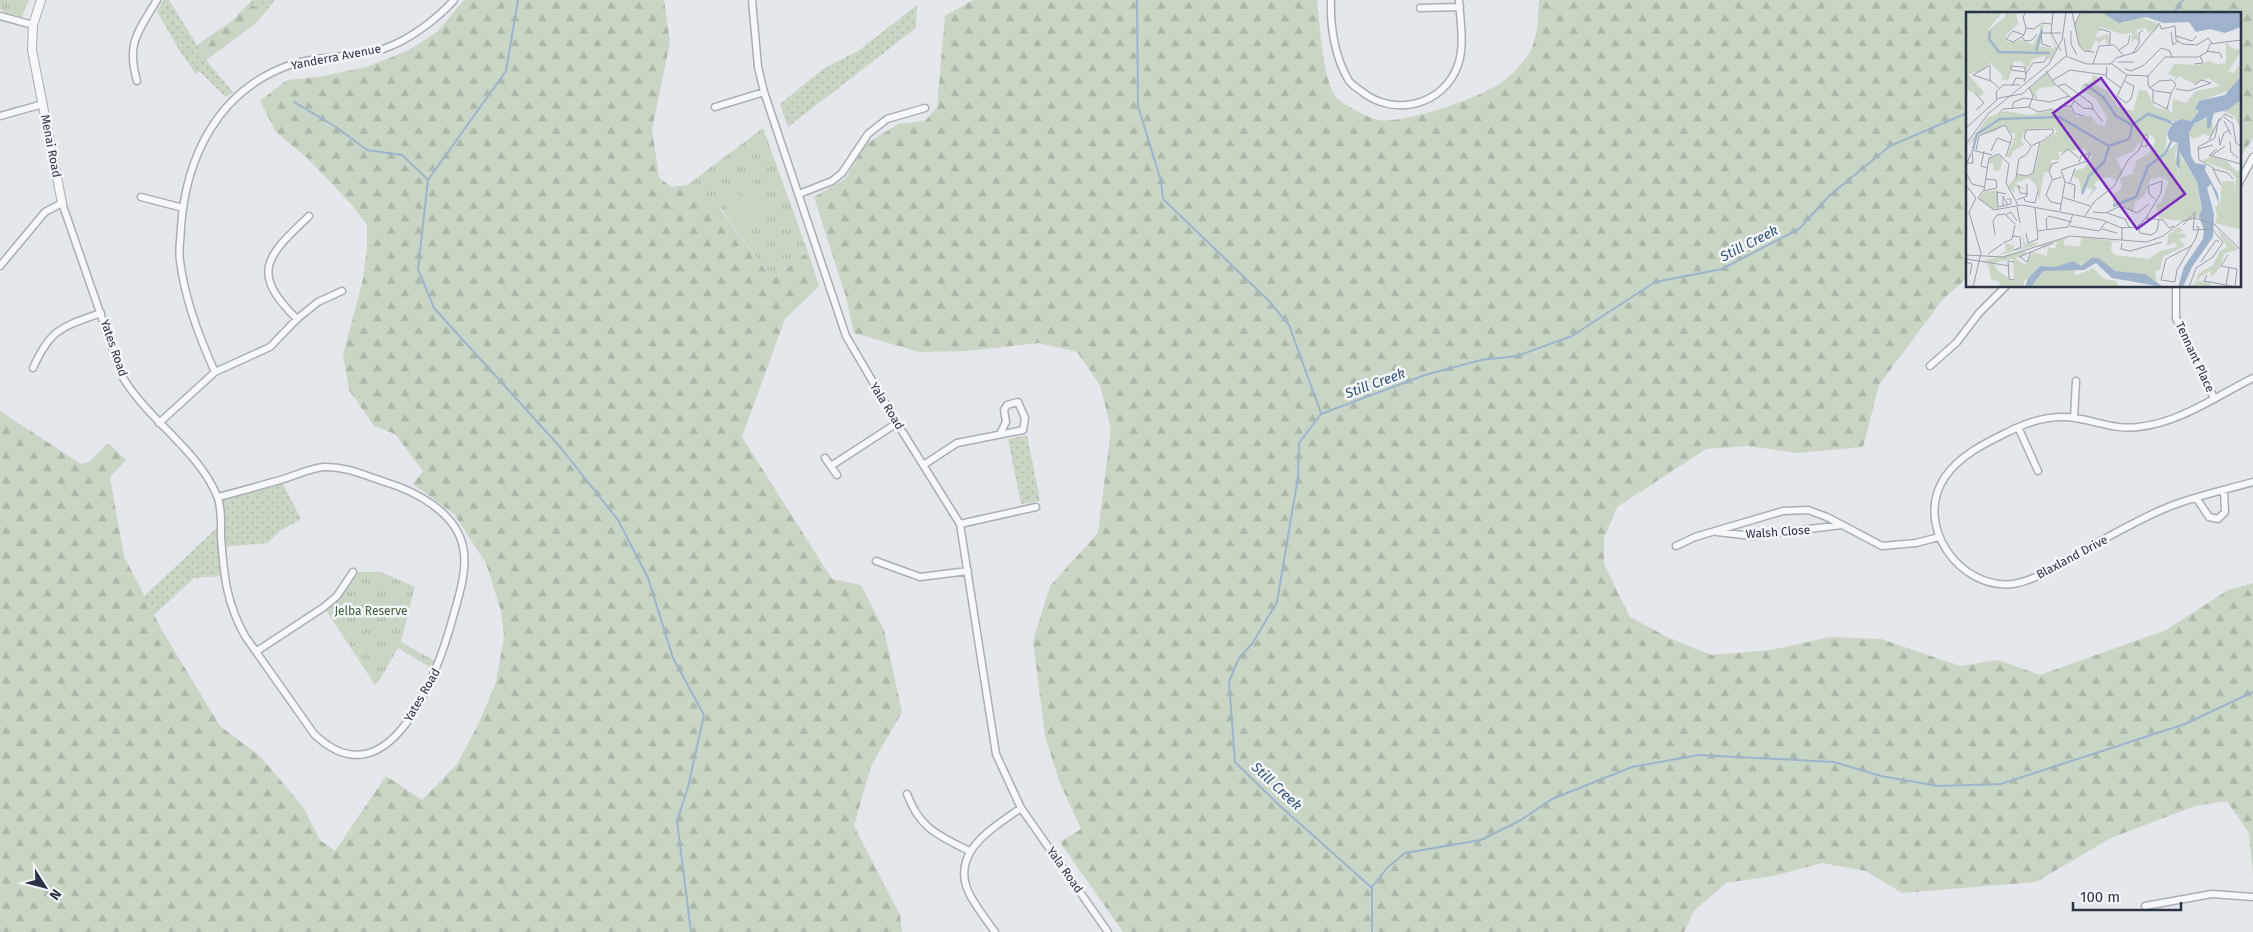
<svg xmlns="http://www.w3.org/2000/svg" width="2253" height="932" font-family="'Fira Sans',sans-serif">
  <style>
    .grass { fill: url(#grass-dots) }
    .forest { fill: url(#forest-firs) }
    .park { fill: url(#park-tufts) }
    .pitch { fill: #c9d6c5 }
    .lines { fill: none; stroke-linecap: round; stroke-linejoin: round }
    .stream { stroke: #9fb4cc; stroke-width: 2 }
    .minor-casing { stroke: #a9aeb7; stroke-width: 9 }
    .tertiary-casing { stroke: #a9aeb7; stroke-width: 10 }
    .minor { stroke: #f7f8fa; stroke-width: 6 }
    .tertiary { stroke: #f7f8fa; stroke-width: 8 }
    .labels { text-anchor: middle; stroke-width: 5; stroke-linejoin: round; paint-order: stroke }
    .street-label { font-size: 12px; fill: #2b3445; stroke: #f4f6f9 }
    .park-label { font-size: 12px; fill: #3f6138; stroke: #f4f6f9 }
    .water-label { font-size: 14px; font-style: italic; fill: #34527a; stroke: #f4f6f9 }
    .inset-river { fill: none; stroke: #9fb4cc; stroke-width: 2.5 }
    .inset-road { fill: none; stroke: #9a9fa9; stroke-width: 1 }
    .view { fill: #7b2cbf; fill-opacity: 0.15; stroke: #7b2cbf; stroke-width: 2.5 }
    .inset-edge { fill: none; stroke: #2b3445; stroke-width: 2.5 }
  </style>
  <defs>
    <pattern id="grass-dots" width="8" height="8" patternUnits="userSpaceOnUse" patternTransform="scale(1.25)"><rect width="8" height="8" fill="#c9d6c5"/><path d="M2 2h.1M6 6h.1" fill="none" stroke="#adb8ab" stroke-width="1.8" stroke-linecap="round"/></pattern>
    <pattern id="forest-firs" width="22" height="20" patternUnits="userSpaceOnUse" patternTransform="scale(1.25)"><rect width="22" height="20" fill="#c9d6c5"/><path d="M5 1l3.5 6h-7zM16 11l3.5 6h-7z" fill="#adb8ab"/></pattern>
    <pattern id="park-tufts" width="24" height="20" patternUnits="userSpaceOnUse" patternTransform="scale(1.25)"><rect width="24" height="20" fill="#c9d6c5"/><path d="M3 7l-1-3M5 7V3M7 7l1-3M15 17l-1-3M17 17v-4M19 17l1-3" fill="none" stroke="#adb8ab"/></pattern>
  </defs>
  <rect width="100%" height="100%" fill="#e4e7ec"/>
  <path class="grass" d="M164,0H169L197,45L232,21L252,0H275L256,23L206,60L233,92L226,97L200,72L196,74L179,50L157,11Z
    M917,5L916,28L788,127L780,104L823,69L858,51Z
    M1027,435L1040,501L1021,504L1008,439Z
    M281,480L301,519L280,531L268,543L222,547L224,576L194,578L154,615L144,596L220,525L218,497Z"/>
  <path class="forest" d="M464,0H664L670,42L652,129L659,177L671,187L687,185L707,212L717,205L772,279L808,252L819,286L785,319L742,437L832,579L861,585L884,630L902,712L871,766L854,826L900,915L902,932H0V411L81,464L89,462L108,443L126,460L110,477L124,556L163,632L220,726L260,756L303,807L320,840L335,851L386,776L422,800L457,764L478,725L496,682L504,637L501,611L486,563L454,514L413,484L423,471L395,434L374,426L349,390L343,355L363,279L367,249V225L352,205L307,158L276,132L260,101L287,80L318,77L367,67L407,51L437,32Z
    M973,0H1317C1320,24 1322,78 1336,97C1342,104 1370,119 1379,120C1405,124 1484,97 1505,80C1512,75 1520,66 1526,58C1538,43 1538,19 1539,0H2253V138L2239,160V14H1967V278L1943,299L1879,385L1863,447L1798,453L1748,446L1706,449L1617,507L1604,538V564L1630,617L1669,638L1712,655L1771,650L1830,637L1881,639L1960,666L1998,660L2040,675L2166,630L2228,590L2253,583V876L2249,833L2227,801L2195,806L2111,838L2036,882L1902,893L1866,871L1822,863L1773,876L1726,883L1694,911L1684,932H1123L1060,842L1081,829L1059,781L1045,736L1033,641L1050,586L1098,533L1111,429L1100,385L1077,352L1039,343L967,351L919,352L854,333L846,297L814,197L845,179L866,144L898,124L925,121L937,107L945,16Z
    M248,4L267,10L256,23L206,60L197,45L232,21Z"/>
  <path class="park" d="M0,0H29L22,17L6,14L0,9Z
    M763,128L808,252L772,279L718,205L707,212L687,185Z
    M353,572H381L415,587L401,642L440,664L436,671L398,648L379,681L375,685L324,607L337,596Z"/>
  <path class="pitch" d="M752,181L771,207L758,217L739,191Z
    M737,193L756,218L743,228L724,203Z
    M776,225L791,246L782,252L767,232Z
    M761,236L777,257L767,264L752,243Z"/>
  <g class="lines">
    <path class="stream" d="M518,0L506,71L428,180L418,269L434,308L561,448L618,520L648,578L673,658L704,715L688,787L677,821L691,932
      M1137,0L1138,106L1161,181L1163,199L1269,301L1289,325L1321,413
      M2173,14L2183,0
      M294,102L336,127L367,150L402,155L427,179
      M1372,887L1387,868L1405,853L1481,840L1521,820L1552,799L1632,767L1699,755L1834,762L1881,776L1938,786L2001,784L2185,724L2253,692
      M1372,932V888L1279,805L1235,762L1229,682L1239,658L1252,644L1277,602L1298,477L1299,443L1321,414L1425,375L1481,360L1517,356L1572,336L1655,282L1722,269L1799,229L1830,195L1890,146L1967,113"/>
    <defs>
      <path id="minor" d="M752,0L758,67L764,92L846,336L897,423L960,524L996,754L1021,808L1108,932
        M1331,0C1330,27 1335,58 1349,81C1352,85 1357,88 1361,91C1394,118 1444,105 1458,65C1465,45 1460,20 1459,0
        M1420,8L1460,7
        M0,16L33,25
        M137,81C126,43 138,32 157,0
        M715,107L764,92
        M0,116L43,104
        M2239,183L2253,157
        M799,194L832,181L842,173L868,134L887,119L925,108
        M141,197L183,208
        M0,266L45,212L62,203L122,376C147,419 199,451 217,496C222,508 221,524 221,537C224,576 226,602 245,636L314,734C389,806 438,673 453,617C459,596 468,568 463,547C456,512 415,491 385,482C364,475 345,466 323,467C308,469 294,476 280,480C259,486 238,492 218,497
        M2176,286V318L2214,398
        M297,319C249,272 267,256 309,216
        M1930,366L1957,342L1979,313L2006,286
        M33,368C51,328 62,327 101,313
        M215,372C199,337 185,300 180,261C178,250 181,238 181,227C186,158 217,92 287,66C318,55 352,58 383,49C408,41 437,19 454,0
        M2253,378C2217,396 2179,423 2138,427C2116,430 2096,421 2075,418C2055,415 2034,420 2016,428C1990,441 1961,453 1945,477C1913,524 1959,590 2013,584C2033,581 2051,569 2068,559C2100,542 2132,522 2166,508C2192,497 2225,490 2253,482
        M2074,418L2076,381
        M159,423L215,372L270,347L297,319L318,302L342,291
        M2018,427L2038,471
        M825,458L837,475
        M925,464L957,443L1023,430L1025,418L1018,402L1007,405L1004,410L1006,422L1000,434
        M831,466L897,423
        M2197,499L2209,517L2218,519L2225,512L2224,491
        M960,524L1036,507
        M1717,532L1752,536L1842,525
        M1676,546L1695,537L1783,511L1808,510L1827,517L1882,546L1916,543L1939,537
        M876,561L920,577L968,571
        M257,651L324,607L337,596L353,572
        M907,794C920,829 938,835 969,851
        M2145,906L2212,894L2253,897
        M995,932C987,921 978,909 971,897C947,854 991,829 1021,808"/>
      <path id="tertiary" d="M41,0L33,25L32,50L62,203"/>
    </defs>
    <use href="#minor" class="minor-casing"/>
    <use href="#tertiary" class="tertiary-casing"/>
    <use href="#minor" class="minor"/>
    <use href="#tertiary" class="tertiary"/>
  </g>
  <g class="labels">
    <g class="street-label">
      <text transform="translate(336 57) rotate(-11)" y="4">Yanderra Avenue</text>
      <text transform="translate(51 146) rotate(79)" y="4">Menai Road</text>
      <text transform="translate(114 348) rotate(71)" y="4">Yates Road</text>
      <text transform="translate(2195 357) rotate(65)" y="4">Tennant Place</text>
      <text transform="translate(887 406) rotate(58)" y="4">Yala Road</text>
      <text transform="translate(1778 532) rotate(-4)" y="4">Walsh Close</text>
      <text transform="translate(2072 557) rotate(-28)" y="4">Blaxland Drive</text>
      <text transform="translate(422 695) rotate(-60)" y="4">Yates Road</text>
      <text transform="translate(1065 870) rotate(55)" y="4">Yala Road</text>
    </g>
    <g class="park-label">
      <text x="371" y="615">Jelba Reserve</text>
    </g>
    <g class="water-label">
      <text transform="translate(1749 243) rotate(-27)" y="5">Still Creek</text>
      <text transform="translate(1375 383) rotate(-20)" y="5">Still Creek</text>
      <text transform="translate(1277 786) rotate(43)" y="5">Still Creek</text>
    </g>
  </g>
  <g transform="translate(1966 12)">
    <rect width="275" height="275" fill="#e4e7ec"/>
    <path d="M37,0L20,20L39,5V0H50L52,12L40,23L41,30L57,28L67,33L74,20V14L78,12L74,34L88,37L89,33H79H88L84,22L91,36L84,48L78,44L67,47L60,59L56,50L48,49L42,69L35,67L37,64L24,51L16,59L2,62L18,80L15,85L0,77V1ZM116,0H135L156,11L176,6L194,12L189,19L181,20L180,16L170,18L173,29L169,27L165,31L166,21L156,22L134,15L129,26L142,22L144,31L141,33L139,26L133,31L130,28L124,39H120L113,33L109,14ZM260,29L266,36L275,39L262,60L268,61L275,51V63L265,78L233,89L229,97L233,99L225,108L208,110L188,103L206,113L201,120L199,141L212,130L209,145L214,169L220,161L216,146L231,170L236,200L233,205L215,209L193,206L190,193L195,190L203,169L194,165L184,168L178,184L169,190L167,200L157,193L147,195V183L156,176L154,166L166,162L171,148L182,142L187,135L189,127L182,121L166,140L150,146L157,161L151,168L142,165L132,168L128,173L131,176L119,190L127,177L120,176L116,183L113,167L107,164L108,159L118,156L126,145L119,137L92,140L94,148H86L83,159L78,161L73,188L70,173L63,166L49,171L61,178L48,175L49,182L42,174L51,163L62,164L68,160L75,131L91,120L88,116L60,117L55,127L58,133L47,139L45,145H41L50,121H45L39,113L27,120L14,122L9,128V137L7,128L0,135L22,105L40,99L62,103L104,95L110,105L125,104L131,112L139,114L141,105L130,87L115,78L116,73L126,69L127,63L132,65L130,73L141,79L152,95L167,99L173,78L181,79L189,95L206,100L207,87L220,91L230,79L254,74L242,66L228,72L213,64L209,70V65L202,62L208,52L234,53L243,49L250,52L260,51ZM245,144L261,149L271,160L275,157V218L249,211L256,188L268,180L270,166L264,159L236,149ZM54,211L59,232L72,230L71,233L31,244L40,239L39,231L48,234L47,238L58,235ZM212,215L217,218L212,222L218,221L221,226H213L219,234L197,245L194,258L189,259L191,273L179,262L151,260L140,255L134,247L127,245L115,254L107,249L89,255L74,254L57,270L59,275H32L34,270L25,267L22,251L29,253L30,257L48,270L47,247L27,251L15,249L59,239L60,242L49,246L59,253L67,240L81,244L82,235L89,237L91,230L76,236L72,234L103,225L98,228V233L113,235L116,225L156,230H146L145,238L149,243L183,247L194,239L211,235L209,230L201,234L202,223ZM251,217L272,237L258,242L254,256L245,265V259L235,264L231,269L243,270L245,275H224L230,270L232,262L247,253L254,239L261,235ZM103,256L109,257L108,262L112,263L127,256L138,267L150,269L152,273L159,275H65L77,259Z" fill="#c9d6c5"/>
    <path d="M275,88V117L268,104L256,99ZM245,103L248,121L244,124L236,122L233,119L238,107L242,105L241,114L244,116ZM213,139L224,171L219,175L213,173Z" fill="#c9d6c5"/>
    <path d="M81,61L90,74L74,76L70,80L71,87L68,86L64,76ZM238,107L233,118L236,124L228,127L222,123L226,114ZM32,143L37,145L34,159L27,158L28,152L23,151L24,146ZM256,169H268V179L264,187L256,188L252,207L249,195L254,191ZM32,178V198L26,197L13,186L18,180Z" fill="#c9d6c5"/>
    <path d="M135,0H275V15L259,21L244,17L230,20L223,10L198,11L180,5L153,11ZM275,64V88L261,98L248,101L244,116H241V105L228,112L223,121L225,144L229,151L240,153L239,158L252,182L253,192L245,172L241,176L248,202L247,225L226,255L217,275H212L218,255L237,227L238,218L233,205L236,197L231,170L213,139L214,158L210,152L212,131L203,128L201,121L206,113L187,102L207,111L216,107L225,109L233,99L229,97L233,89L259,83ZM127,245L134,247L149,259L179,262L197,275L146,266L130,251L118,258L77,259L65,275H59L62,266L74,254L89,255L107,249L115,254Z" fill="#9fb4cc"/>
    <path class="inset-river" d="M24,19L23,27L33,40L84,41M70,39L76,18M119,72L137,85L150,104L166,113M7,137L11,122L34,107L93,105L143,134L161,128L164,125L166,113L182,102L205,110M116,182L123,164L138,150L143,135M147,194L170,185L182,154L199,142L206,128"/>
    <path class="inset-road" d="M87,0L85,21L95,39M106,0L113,33L118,39L128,40M194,13L195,17L209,14L210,28L217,32L231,33L242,26L246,31M108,14L115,0M60,16L68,17L76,11L85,12M60,16L57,5L60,0M105,19V32L111,43M133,19L134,17L144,20V33M205,20L207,33L212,29M58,23L47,19L40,27L47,30L57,24L58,23L60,16M210,24L226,29L231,24M56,25L59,29L66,28L71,22M98,26L101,45M85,35L76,32L75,21H95M153,38L162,32L164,23M241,39L254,41L256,46M167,41L173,31V21L177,18M102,45L121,52H145M152,50H168M127,52L133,34L148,33L157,43M145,52L150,46L170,40L194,11M146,52L161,63L182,64M228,52L237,51L234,44M141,55L140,65L155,76M159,57L165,59L178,53L195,36L204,39L206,46M80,59L89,72L117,96L127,97L126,92L99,72L92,74M60,62L67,51L78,50L81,45M7,63L24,53V69M7,63L25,69L33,76M182,64L199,45H232L241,40L244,32L275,28M182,64V72L184,76L186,77L189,79L205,81L210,73L206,68L193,69L184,76M87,68L104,58L140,63M158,69L168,74L165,87L160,91L151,84L161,63M58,70L60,65V64L59,57L58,55L45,54V58L60,60M46,74L50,66L59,67M210,77L222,79L245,71L236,68L228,73M187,78V90L203,98M9,81L18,91L10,98M31,88L30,80L37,73H54M105,94L109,102L118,104M63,95L72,100L87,97M93,95L105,94L109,88M46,96L48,90L58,86L84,90L103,84M127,97L137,110M201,97L205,81M33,102L37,97L63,95L67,84L63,75M258,105L267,112L270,131L275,134M258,109L265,123M0,116L33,86L56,82L100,44M253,125L254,133L258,121L264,118M243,128L254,106M264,129L265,140L272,146M0,132L22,102L83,52L96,28L100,0M65,134L58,126L60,118L87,117V121L78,128L65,134M232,137L247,133M251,137L243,143L275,152M10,138L13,124L39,113L46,125L40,145M18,139L15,154L21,156M25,139L31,126L45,131M5,141L1,151H7L6,138L26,143M95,143L102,137L113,146M245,144L259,134M54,146L60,143L65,135M247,157L262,161L267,167M0,161L6,172L18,175M50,162L61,164L67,161L74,130M50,166L53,146M86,167L83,159L86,152L92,150M99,170L109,173L108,187M104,171L109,156M0,173L10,186M52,173L54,181L62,182M255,173L246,155L233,148L232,135L249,126L252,110L259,102L267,106M18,178L23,146L33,142L43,152L40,171L52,193M40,182L31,180L32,195L45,192V187H41M96,185L124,194M12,186L17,179L31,176L30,168L20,167M12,186L28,198L56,193L136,208L156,216V228M58,186L59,189L69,191L72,179M51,188L61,184V172M95,192L85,190L80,183L86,168L96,165M37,194V184L42,193M51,195L54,211M69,196L72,227M94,199L99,170L95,158L121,149L124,141L115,144L113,150M127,200L139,201L155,194L171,201L183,192M141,201L159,207L163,215M39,203L45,200L51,209M119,204L128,190L148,174L162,148L173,138L179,123L182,122L181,134H175M180,206L197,208L203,216L208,214M217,213L229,200L227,218L246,217L257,230L247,245L230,256L223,275M104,214L133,219L140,210M172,214L174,221L185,223L191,219L193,208M155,216L171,215L180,206L195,181L196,169L182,174L183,182L189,187M81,217L80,207L83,204L106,210M136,217L151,221M71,219L102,215L107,202M60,221L62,231L72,227M29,223L27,209L31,203L39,202L49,212M47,224L54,225L55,235L48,238M37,231L46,227L49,213M156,231L155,237L164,239L196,230M225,234L200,247L195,268L209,270L211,258L230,226L233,215H230M22,242L36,232M0,243L37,245L104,224L181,230L197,224L217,209L229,206L248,212L275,238M262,243L255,254L271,257M53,244L61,250L65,240M53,245L87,231M0,247L44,254M0,250L6,252L4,263M48,250L42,249L43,267L49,268M235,250L250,228L253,230M241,263L238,269L270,275M260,273L263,256M269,274L271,257M7,275L15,241L3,200L10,186"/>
    <path class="view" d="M135,66L219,182L171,217L87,101Z"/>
    <rect width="275" height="275" class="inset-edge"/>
  </g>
  <g transform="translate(45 887) rotate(126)" stroke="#f4f6f9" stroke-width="4" paint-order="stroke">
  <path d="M0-4L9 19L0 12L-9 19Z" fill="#2b3445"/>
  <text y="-8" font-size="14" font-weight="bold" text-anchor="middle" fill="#2b3445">N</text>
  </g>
  <path d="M2073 902v8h108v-8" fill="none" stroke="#2b3445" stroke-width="2.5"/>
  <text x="2080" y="902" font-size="15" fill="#2b3445" stroke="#f4f6f9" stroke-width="4" paint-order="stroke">100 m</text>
</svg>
